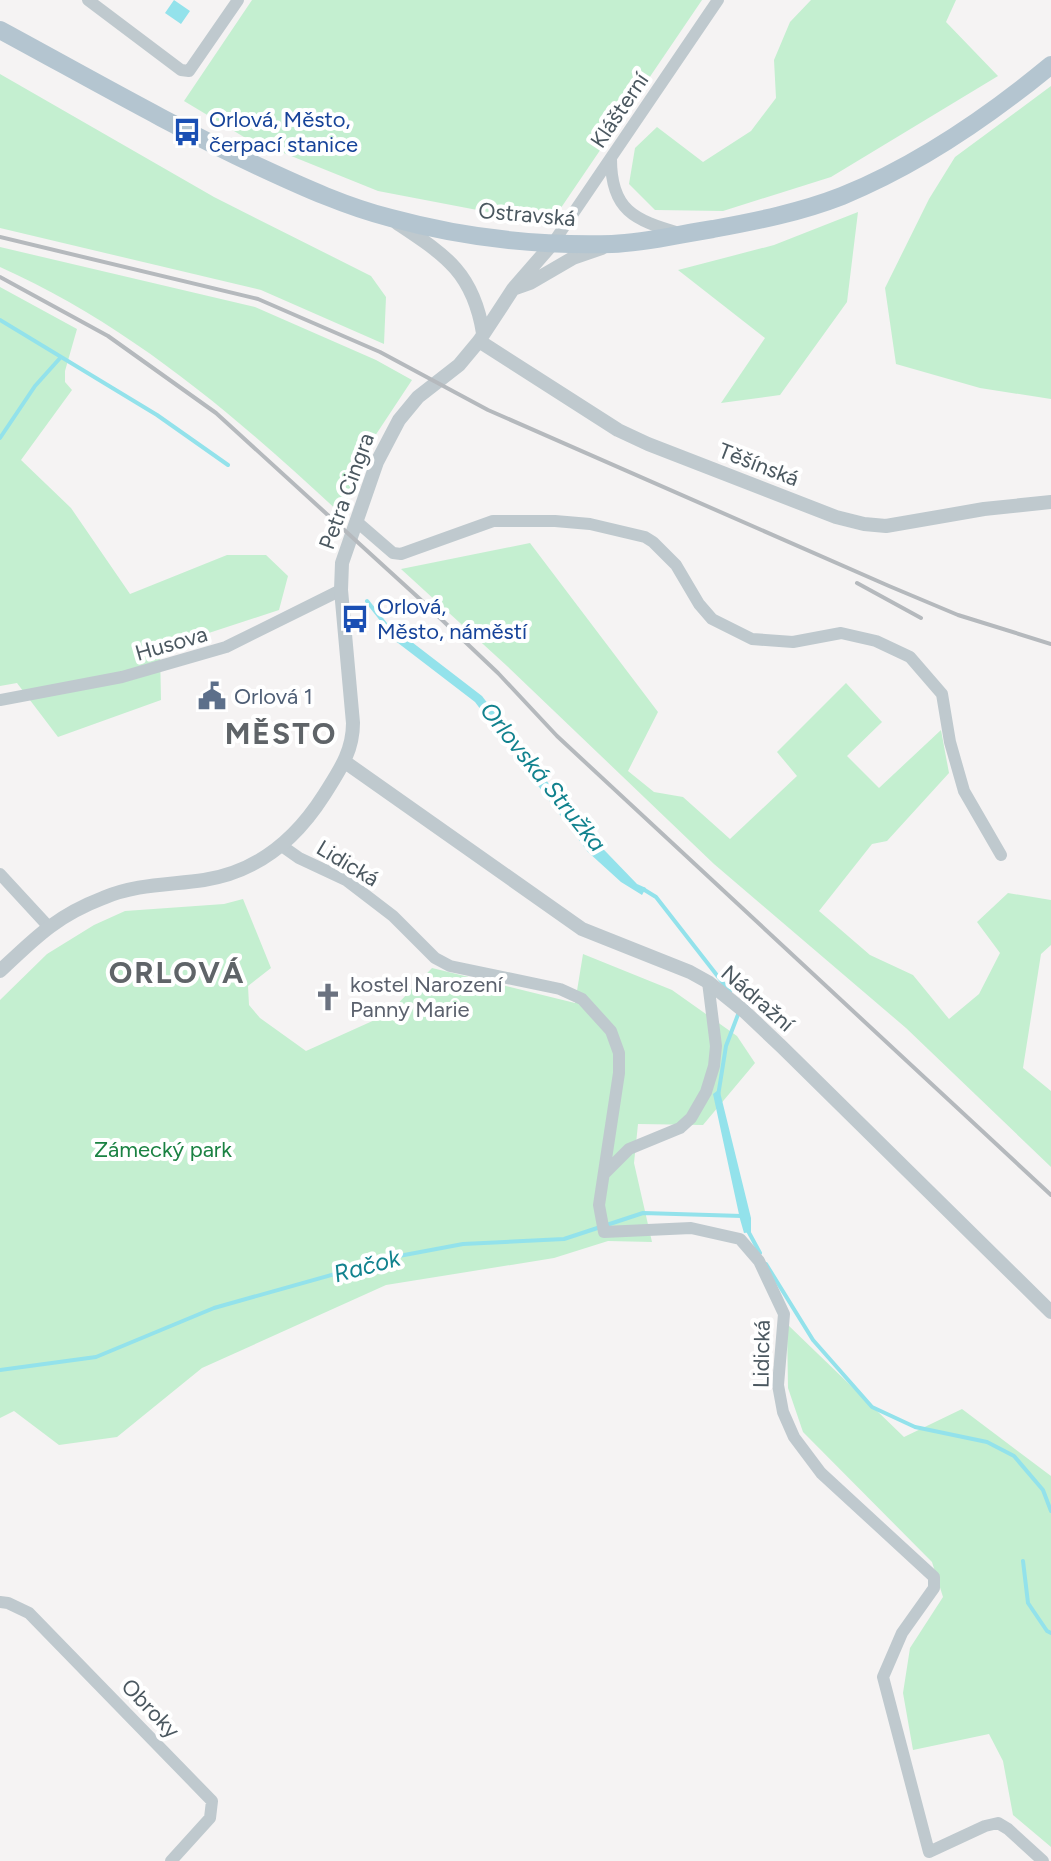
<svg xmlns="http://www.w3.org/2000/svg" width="1051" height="1861" font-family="Figtree,sans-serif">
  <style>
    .green { fill: #c4efd0 }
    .water { fill: #93e2eb }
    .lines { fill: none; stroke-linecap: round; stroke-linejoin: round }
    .stream { stroke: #93e2eb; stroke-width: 4 }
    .minor { stroke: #bfc9ce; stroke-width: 12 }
    .tertiary { stroke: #bfc9ce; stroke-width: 14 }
    .primary { stroke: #b4c5d0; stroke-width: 18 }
    .rail { stroke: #b5b9bd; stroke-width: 4 }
    .labels { text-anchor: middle; stroke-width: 8; stroke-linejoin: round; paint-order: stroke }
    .street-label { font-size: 22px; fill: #4b5860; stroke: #fff }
    .transit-label { font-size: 22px; fill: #164399; stroke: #fff; text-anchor: start }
    .service-label { font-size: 22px; fill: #4e5e75; stroke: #fff; text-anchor: start }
    .worship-label { font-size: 22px; fill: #5b616d; stroke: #fff; text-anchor: start }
    .park-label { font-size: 22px; fill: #1b8243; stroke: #fff }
    .water-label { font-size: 24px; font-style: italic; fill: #11828e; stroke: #fff }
    .district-label { font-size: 30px; font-weight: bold; letter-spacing: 2px; fill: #5f6468; stroke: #fff }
  </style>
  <rect width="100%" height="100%" fill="#f5f3f3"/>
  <path class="green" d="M252,0H702L550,224L378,191L244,137L184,101Z
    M811,0H956L946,22L998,76L831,177L723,211L655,210L629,184L635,148L657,127L703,162L751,131L776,98L774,60L790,22Z
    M0,74L214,197L371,276L386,297L384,344L261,290L0,228Z
    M1051,86V399L980,388L896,364L885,288L929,199L955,157Z
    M858,212L847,302L780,395L721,403L765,338L678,270L774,245Z
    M0,247L255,307L376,360L412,380L371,442L341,514C238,418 130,325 0,267Z
    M0,287L77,329L65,371V382L72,390L21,460L71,508L130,594L227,555H266L288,576L279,610L160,649L161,700L58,737L17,683L0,686Z
    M530,543L658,712L628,771L654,792L683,797L730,839L797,776L777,752L846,683L882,722L847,756L879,788L941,730L949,773L887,841L872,844L819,911L870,955L913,975L949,1019L979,994L1000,953L977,922L1008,893L1051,900V945L1041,954L1023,1068L1051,1091V1167L906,1028L714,864L507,666L401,569Z
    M243,899L271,968L248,986L249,1005L260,1018L306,1051L388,1014L432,968L575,1003L583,954L672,990L737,1036L755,1063L703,1125L638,1124L634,1163L652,1242L608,1241L554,1258L386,1285L202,1368L117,1437L59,1445L14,1411L0,1418V1000L47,954L94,925L125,911L224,904Z
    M787,1324L904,1437L962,1409L1051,1476V1847L1013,1815L1003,1761L989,1734L913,1750L903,1693L910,1648L943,1597L932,1562L803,1432L788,1388Z"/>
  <path class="water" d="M174,0L190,11L181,24L165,13Z
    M391,626L482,696L581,826L637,884L646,888L642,895L621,882L588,852L475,702L385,633Z
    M717,1091L720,1092L751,1218V1232L744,1233L740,1219L713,1094Z"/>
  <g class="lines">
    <path class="stream" d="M0,320L157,415L228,465
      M0,438L35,386L61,357
      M367,601L390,630
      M643,889L656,897L730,992
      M718,1096L726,1046L739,1012
      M747,1229L760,1253
      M766,1264L813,1340L872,1407L915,1427L987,1442L1014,1456L1043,1490L1051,1511
      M0,1370L96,1357L214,1308L399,1256L463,1244L564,1239L643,1213L742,1216
      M1023,1561L1028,1603L1047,1631L1051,1633"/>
    <path class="minor" d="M88,0L181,70L189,71L238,0
      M611,159C611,210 634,220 679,233
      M553,243L718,0
      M356,521L393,553L401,554L493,521H555L590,524L645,537L653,542L676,565L699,604L712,619L752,639L793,642L841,633L876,641L910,657L942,694L950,742L964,791L1001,855
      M0,700L122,677L226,647L341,590
      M282,846L299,858L346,880L393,916L435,958L450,966L560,989L582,999L611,1031L619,1053V1073L599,1205L604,1232L691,1228L740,1239L759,1261L784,1314L778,1385L783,1412L794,1437L821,1473L934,1577V1588L902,1633L883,1677L929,1852L985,1826L998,1823L1008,1829L1043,1861
      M0,874L48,926
      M604,1174L629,1149L680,1128L691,1118L706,1092L714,1066L716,1046L708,982
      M0,1602L8,1603L29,1613L212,1801L210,1818L171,1861"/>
    <path class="tertiary" d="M397,223C445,255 473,272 483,333
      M513,289L530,283L573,258L602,248
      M479,341L618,430L648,444L836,517L864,524L886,526L984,509L1051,502
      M345,762L582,929L690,972L708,982L744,1011L782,1047L1051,1312
      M0,971C35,938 56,916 103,898C136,884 169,885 204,880C257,872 296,839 324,795C339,771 353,752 353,723L341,590L342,563L377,462L399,420L418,397L459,365L479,341L513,289L553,243"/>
    <path class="primary" d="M0,30C87,77 172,126 262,168C303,187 347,207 391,218C461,237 539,246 612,244C646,243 680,234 713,229C757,221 801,212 842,196C918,165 988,117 1051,65"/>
    <path class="rail" d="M0,237L258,299L380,352L488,410L889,586L958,615L1051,644
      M0,277L108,336L216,413L421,600L498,673L557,736L1051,1195
      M857,583L921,618"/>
  </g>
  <defs>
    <symbol id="bus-bare" viewBox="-9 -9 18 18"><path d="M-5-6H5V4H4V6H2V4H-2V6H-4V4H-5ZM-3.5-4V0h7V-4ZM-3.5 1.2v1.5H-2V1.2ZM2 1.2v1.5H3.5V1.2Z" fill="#1a4fb4" stroke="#fff" stroke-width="2.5" paint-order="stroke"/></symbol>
    <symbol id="civic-bare" viewBox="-9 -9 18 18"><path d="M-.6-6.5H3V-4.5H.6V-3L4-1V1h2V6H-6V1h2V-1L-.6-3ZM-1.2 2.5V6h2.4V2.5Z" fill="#5c6f8a" stroke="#fff" stroke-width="2.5" paint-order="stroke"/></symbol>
    <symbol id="church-bare" viewBox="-9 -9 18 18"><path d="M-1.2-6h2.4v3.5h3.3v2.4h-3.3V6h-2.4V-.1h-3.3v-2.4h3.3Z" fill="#6b7280" stroke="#fff" stroke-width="2.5" paint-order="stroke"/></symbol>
  </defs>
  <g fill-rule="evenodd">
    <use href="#bus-bare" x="167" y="112" width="40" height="40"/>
    <use href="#bus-bare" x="335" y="599" width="40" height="40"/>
    <use href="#civic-bare" x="192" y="676" width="40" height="40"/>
    <use href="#church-bare" x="308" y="977" width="40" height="40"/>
  </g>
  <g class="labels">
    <g class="street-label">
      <text transform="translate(619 110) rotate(-56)" y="8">Klášterní</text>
      <text transform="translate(527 214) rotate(5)" y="8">Ostravská</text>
      <text transform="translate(759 464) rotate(21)" y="8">Těšínská</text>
      <text transform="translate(346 491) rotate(-70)" y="8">Petra Cingra</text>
      <text transform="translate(171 643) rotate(-16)" y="8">Husova</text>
      <text transform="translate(348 863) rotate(31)" y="8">Lidická</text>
      <text transform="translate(758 998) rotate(41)" y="8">Nádražní</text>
      <text transform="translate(761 1354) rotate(-89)" y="8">Lidická</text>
      <text transform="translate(151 1708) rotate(46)" y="8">Obroky</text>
    </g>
    <g class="transit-label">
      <text x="209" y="127">Orlová, Město,<tspan x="209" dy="25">čerpací stanice</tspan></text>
      <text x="377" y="614">Orlová,<tspan x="377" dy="25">Město, náměstí</tspan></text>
    </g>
    <g class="service-label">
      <text x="234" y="704">Orlová 1</text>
    </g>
    <g class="worship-label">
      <text x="350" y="992">kostel Narození<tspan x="350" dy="25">Panny Marie</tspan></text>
    </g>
    <g class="park-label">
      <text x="163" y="1157">Zámecký park</text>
    </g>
    <g class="water-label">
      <text transform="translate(543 777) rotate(51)" y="8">Orlovská Stružka</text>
      <text transform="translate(367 1266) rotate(-15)" y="8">Račok</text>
    </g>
    <g class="district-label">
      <text x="281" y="744">MĚSTO</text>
      <text x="177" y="983">ORLOVÁ</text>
    </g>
  </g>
</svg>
